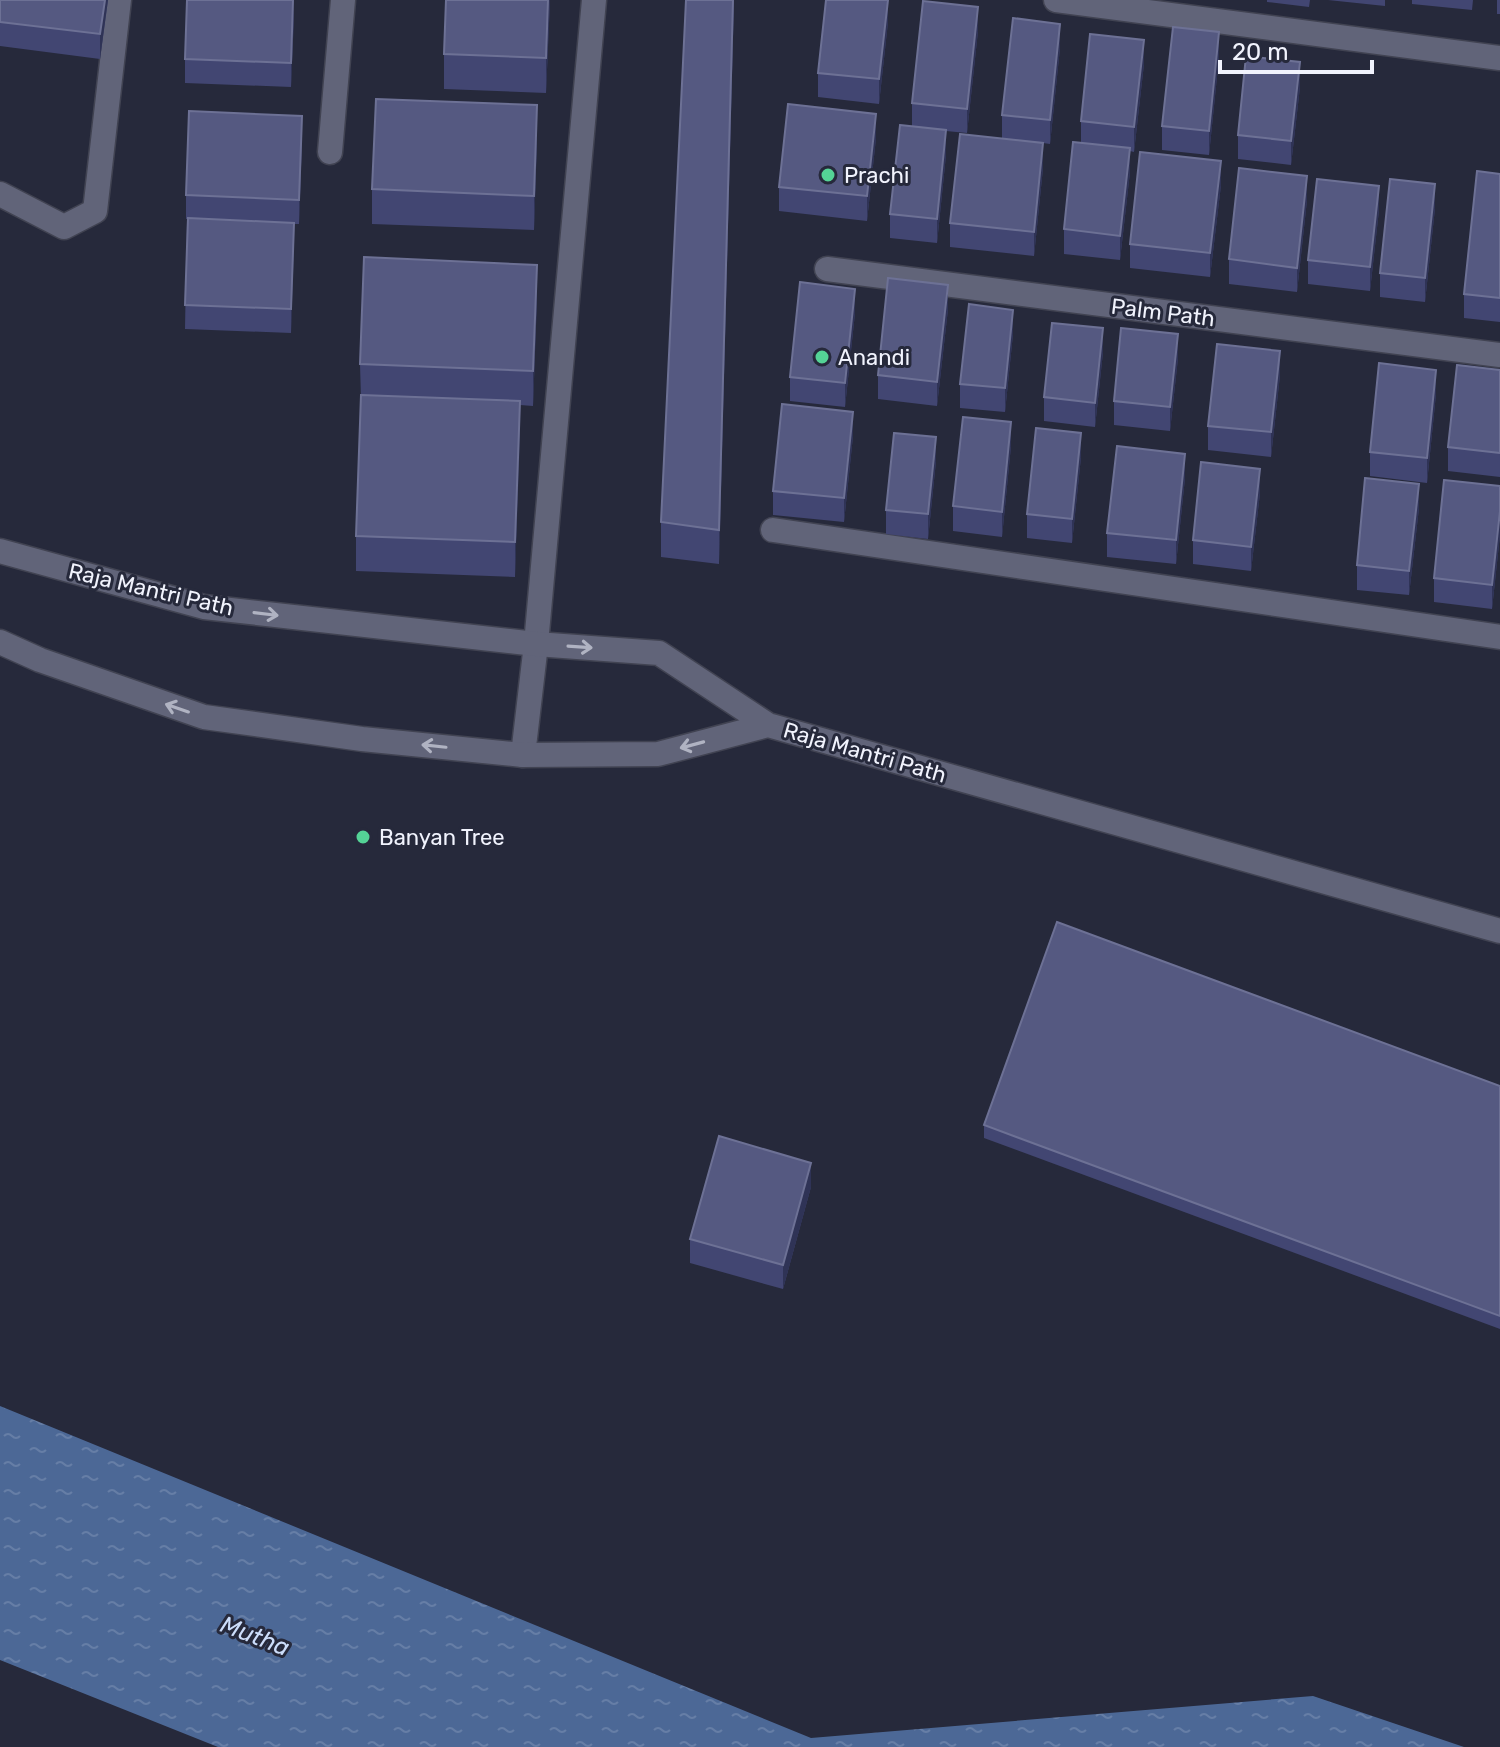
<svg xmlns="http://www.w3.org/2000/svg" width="1500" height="1747" font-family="Rubik,sans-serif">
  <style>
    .water { fill: url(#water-ripples) }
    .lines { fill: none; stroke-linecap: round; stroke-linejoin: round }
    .street-casing { stroke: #414352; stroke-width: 27 }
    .secondary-casing { stroke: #414352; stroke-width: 27 }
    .street { stroke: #616479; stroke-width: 24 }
    .secondary { stroke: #616479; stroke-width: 24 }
    .wall { fill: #424672 }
    .shaded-wall { fill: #2f3356 }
    .building { fill: #555981; stroke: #6d7195; stroke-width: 2 }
    .oneway { stroke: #b0b3c2 }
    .poi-dot { fill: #54d396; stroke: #26293b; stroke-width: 3 }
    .labels { text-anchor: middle; stroke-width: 6; stroke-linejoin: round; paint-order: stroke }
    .poi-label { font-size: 22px; fill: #f1f3fd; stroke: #26293b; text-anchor: start }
    .street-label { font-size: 22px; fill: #f1f3fd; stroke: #26293b }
    .water-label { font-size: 24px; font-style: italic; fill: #ccddfa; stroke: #26293b }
  </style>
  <defs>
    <pattern id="water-ripples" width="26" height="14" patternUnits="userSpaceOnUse" patternTransform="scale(2)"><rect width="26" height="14" fill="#4c6896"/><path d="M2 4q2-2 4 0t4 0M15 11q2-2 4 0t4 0" fill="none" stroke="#667ea6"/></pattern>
  </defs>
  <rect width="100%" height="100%" fill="#26293b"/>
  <path class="water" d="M0,1406L811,1738L1313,1696L1464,1747H218L0,1660Z"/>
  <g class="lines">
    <defs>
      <path id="street" d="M1056,0L1500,58
        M330,152L343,0
        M0,194L64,227L95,211L119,0
        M827,269L1500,355
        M773,530L1500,637
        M523,755L536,644L594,0"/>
      <path id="secondary" d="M0,551L204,607L536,644L659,653L768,725L1500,931
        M0,642L40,660L204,717L362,739L523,755L658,754L768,725"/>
    </defs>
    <use href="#street" class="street-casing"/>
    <use href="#secondary" class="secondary-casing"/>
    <use href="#street" class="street"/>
    <use href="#secondary" class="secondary"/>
  </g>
  <path class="wall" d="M0,0H108L100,59L0,46Z
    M550,0L546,93L444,89V54Z
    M686,0H734L719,564L661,557V522Z
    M1267,0H1310L1309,7L1267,2Z
    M1328,0H1385V6Z
    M1412,0H1473L1472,10L1412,4Z
    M1497,0H1500V14H1497Z
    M294,16L291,87L185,83V59Z
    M888,22L879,104L818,97V73Z
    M978,31L967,133L946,131V155L937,243L890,238V214L912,127V103Z
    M1060,48L1050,144L1043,143V168L1034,256L950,247V223L1002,139V115Z
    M1219,57L1209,155L1162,150V126Z
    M1144,64L1134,152L1130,151V172L1120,260L1064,254V229L1081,143V121Z
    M1300,87L1291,165L1238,159V135Z
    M876,138L867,221L779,211V187Z
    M302,140L299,224H294L291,333L185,329L187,219H186V195Z
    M537,140L534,230L372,224V189Z
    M1500,174V322L1464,318V294Z
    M1221,185L1210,277L1130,268V244Z
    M1307,200L1297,292L1229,284V259Z
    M1435,208L1425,302L1380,297V273Z
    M1379,210L1370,291L1308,284V260Z
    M537,299L533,406L520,405L515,577L356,571V536L361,399L360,364Z
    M948,309L937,406L878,399V375Z
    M855,313L845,407L790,401V377Z
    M1013,334L1005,412L960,408V384Z
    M1103,352L1095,427L1044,421V397Z
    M1178,358L1170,431L1114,425V401Z
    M1500,370V477L1448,471V447Z
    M1280,375L1271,457L1208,450V426Z
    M1436,394L1427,483L1370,476V452Z
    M853,436L844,522L773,515V491Z
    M1011,446L1002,537L953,531V506Z
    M1081,457L1072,543L1027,538V514Z
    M936,461L928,539L886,534V510Z
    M1185,478L1176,564L1107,557V533Z
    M1500,486V535L1492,609L1434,602V578Z
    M1260,493L1251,571L1193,564V540Z
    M1419,508L1409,595L1357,590V565Z
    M1500,1086V1329L984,1138V1125Z
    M811,1187L783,1289L690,1263V1239Z"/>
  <path class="shaded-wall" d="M105,0H108L100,59V34Z
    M293,0L294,16L291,87V63Z
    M548,0H550L546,93V58Z
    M733,0H734L719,564V530Z
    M888,0V22L879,104V79Z
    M978,7V31L967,133V109Z
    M1060,24V48L1050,144V120Z
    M1219,32V57L1209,155V131Z
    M1144,40V64L1134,152V127Z
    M1300,62V87L1291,165V141Z
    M537,105V140L534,230V196Z
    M876,114V138L867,221V196Z
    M302,116V140L299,224V200Z
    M946,130V155L937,243V219Z
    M1043,143V168L1034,256V232Z
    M1130,148V172L1120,260V236Z
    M1221,161V185L1210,277V253Z
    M1307,176V200L1297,292V268Z
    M1435,184V208L1425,302V278Z
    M1379,186V210L1370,291V267Z
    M294,223V247L291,333V309Z
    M537,265V299L533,406V371Z
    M948,285V309L937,406V382Z
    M855,289V313L845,407V383Z
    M1013,310V334L1005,412V388Z
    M1103,328V352L1095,427V403Z
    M1178,334V358L1170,431V407Z
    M1280,351V375L1271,457V432Z
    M1436,370V394L1427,483V458Z
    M520,401V436L515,577V542Z
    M853,412V436L844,522V498Z
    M1011,422V446L1002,537V512Z
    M1081,433V457L1072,543V519Z
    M936,437V461L928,539V514Z
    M1185,454V478L1176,564V540Z
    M1260,469V493L1251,571V547Z
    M1419,484V508L1409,595V571Z
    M1500,511V535L1492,609V585Z
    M811,1163V1187L783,1289V1265Z"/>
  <path class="building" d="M0,0H105L100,34L0,22Z
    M187,0H293L291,63L185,59Z
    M446,0H548L546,58L444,54Z
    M686,0H733L719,530L661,522Z
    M826,0H888L879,79L818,73Z
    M923,1L978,7L967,109L912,103Z
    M1013,18L1060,24L1050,120L1002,115Z
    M1173,27L1219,32L1209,131L1162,126Z
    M1090,34L1144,40L1134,127L1081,121Z
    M1246,56L1300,62L1291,141L1238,135Z
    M376,99L537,105L534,196L372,189Z
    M788,104L876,114L867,196L779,187Z
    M189,111L302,116L299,200L186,195Z
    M900,125L946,130L937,219L890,214Z
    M960,134L1043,143L1034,232L950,223Z
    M1073,142L1130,148L1120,236L1064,229Z
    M1140,152L1221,161L1210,253L1130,244Z
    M1239,168L1307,176L1297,268L1229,259Z
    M1477,171L1500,174V298L1464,294Z
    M1317,179L1379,186L1370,267L1308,260Z
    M1390,179L1435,184L1425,278L1380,273Z
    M188,218L294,223L291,309L185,305Z
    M364,257L537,265L533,371L360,364Z
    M888,278L948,285L937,382L878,375Z
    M800,282L855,289L845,383L790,377Z
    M969,304L1013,310L1005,388L960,384Z
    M1052,323L1103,328L1095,403L1044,397Z
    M1121,328L1178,334L1170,407L1114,401Z
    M1217,344L1280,351L1271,432L1208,426Z
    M1379,363L1436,370L1427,458L1370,452Z
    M1457,365L1500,370V453L1448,447Z
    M361,395L520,401L515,542L356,536Z
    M782,404L853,412L844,498L773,491Z
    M963,417L1011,422L1002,512L953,506Z
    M1036,428L1081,433L1072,519L1027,514Z
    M894,433L936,437L928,514L886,510Z
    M1117,446L1185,454L1176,540L1107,533Z
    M1201,462L1260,469L1251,547L1193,540Z
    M1365,478L1419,484L1409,571L1357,565Z
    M1444,480L1500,486V511L1492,585L1434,578Z
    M1057,922L1500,1086V1316L984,1125Z
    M719,1136L811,1163L783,1265L690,1239Z"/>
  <defs><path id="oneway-shaft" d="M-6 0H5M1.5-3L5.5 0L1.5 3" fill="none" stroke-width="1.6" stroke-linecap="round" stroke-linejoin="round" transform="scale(2)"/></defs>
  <g class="oneway">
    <use href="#oneway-shaft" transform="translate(266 614) rotate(7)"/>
    <use href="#oneway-shaft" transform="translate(580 647) rotate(4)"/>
    <use href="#oneway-shaft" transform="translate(177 708) rotate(-161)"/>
    <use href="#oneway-shaft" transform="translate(692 745) rotate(165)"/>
    <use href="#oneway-shaft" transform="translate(434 746) rotate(-174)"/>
  </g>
  <g class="poi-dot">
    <circle cx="828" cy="175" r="8"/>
    <circle cx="822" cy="357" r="8"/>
    <circle cx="363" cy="837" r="8"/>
  </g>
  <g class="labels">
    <g class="poi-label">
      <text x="844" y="183">Prachi</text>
      <text x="838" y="365">Anandi</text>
      <text x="379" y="845">Banyan Tree</text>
    </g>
    <g class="street-label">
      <text transform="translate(1163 312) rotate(7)" y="8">Palm Path</text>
      <text transform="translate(151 589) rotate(13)" y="8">Raja Mantri Path</text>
      <text transform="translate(865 752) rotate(16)" y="8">Raja Mantri Path</text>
    </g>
    <g class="water-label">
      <text transform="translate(255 1636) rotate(21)" y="8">Mutha</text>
    </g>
  </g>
  <path d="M1220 60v12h152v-12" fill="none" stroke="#f1f3fd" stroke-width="4"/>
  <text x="1232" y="60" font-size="24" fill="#f1f3fd" stroke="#26293b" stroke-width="6" paint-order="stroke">20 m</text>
</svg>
